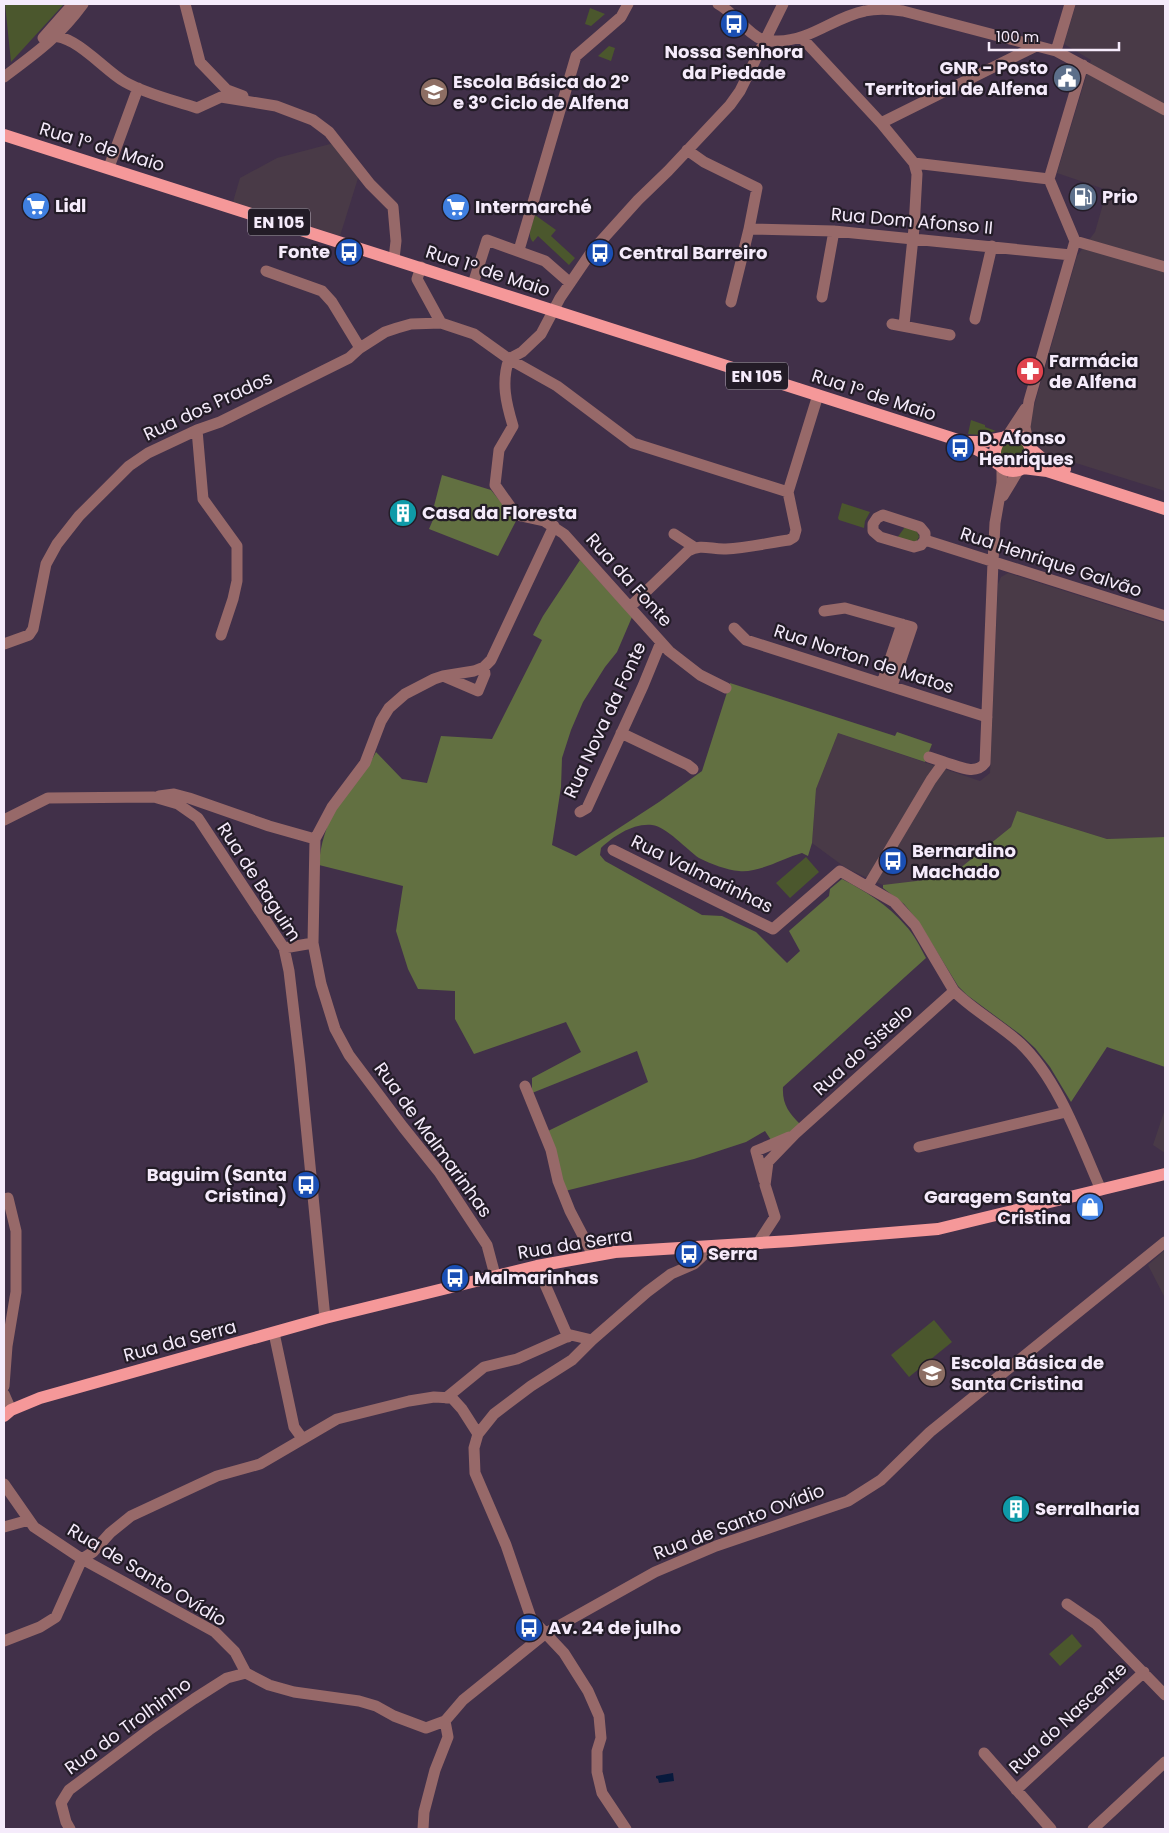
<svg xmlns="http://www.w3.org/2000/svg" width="1169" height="1833" font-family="Poppins,sans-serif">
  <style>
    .industrial { fill: #493a47 }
    .green { fill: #4b572d }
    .forest { fill: #627041 }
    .water { fill: #081a3d }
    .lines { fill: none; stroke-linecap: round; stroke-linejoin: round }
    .minor { stroke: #976969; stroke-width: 11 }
    .major { stroke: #f59899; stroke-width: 12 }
    .labels { text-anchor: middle; stroke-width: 4.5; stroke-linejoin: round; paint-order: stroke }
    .shield { fill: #231c27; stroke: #b6adbb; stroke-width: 1 }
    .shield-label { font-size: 16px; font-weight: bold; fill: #f5ebfb }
    .poi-label { font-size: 18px; font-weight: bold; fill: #f5ebfb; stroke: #231c27; text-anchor: start }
    .street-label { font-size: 18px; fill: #f5ebfb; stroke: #231c27 }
  </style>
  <rect width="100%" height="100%" fill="#413049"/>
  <path class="industrial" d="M1076,4H1165V491L1044,453L1028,427L1077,256L1095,232L1107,190L1057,173L1091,60L1064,44Z
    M334,143L359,175L340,236L233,202L240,178L277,158Z
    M1008,573L1165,623V837L1107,839L1017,811L1011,827L954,873L933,879L885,886L846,868L812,843L816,789L838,733L980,781L990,773L998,584L1001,577Z
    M1165,1109V1153L1153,1145Z
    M1165,1250V1298L1148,1265Z"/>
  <path class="green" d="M5,4H64L11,62Z
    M590,8L605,14L591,26L585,24Z
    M609,46L615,48L611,61L598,56Z
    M535,215L556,230L551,236L575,258L569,265L538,236L533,242C526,235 533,223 535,215Z
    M971,420L985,425V427L996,431L981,435L968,434Z
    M1000 453a13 13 0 1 1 26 0a13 13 0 1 1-26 0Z
    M842,503L870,512L865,521L864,528L839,520L838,518Z
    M905,527C911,529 918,529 919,537L916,542L897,538Z
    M806,857L819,872L790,898L776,883Z
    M934,1320L952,1342L909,1377L891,1355Z
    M1072,1634L1082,1646L1060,1666L1049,1654Z"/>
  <path class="forest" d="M442,475L491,490L516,521L498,556L429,529L438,508L434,506Z
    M580,560L632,617L617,652L605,667L583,702L571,730L562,758L561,787L552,845L576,856L659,802L702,771L730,683L895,736L897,732L932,744L925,762L838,733L816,789L812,843L808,856L802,853C783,858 760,873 739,871C727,870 711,864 699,858C686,849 667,827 652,825C633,823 614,836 601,848L600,855L605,861L702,915L722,916L756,932L787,963L800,951L789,931L829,896L830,889L842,879C865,891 888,905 905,925C914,934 920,947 926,958L783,1087C782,1104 789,1113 800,1124L790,1134L771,1140L765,1131L746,1142L694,1159L565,1191L548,1131L648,1082L637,1051L532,1093V1078L581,1052L566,1022L474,1054L455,1019V991L418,989L408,969L396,931L403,886L319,865C320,845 327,823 337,806C349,787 366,772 376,752L402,779L427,783L441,736L492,739L542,640L533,635L543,616Z
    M1017,811L1107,839L1165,837V1067L1107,1047L1071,1102L1050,1067L1035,1048L1021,1035L967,995L958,986L918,921L904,904L883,888V885L933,879L954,873L1011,827Z"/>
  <path class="water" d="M673,1773L674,1781L659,1783L658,1779L656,1778V1776Z"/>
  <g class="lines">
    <path class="minor" d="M185,4L200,62L227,90L243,96
      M718,4C735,13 747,34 763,40C767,42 774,41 778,41C810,41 834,17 865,11C878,8 890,9 903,11L1056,51L1165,110
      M44,37C72,29 102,69 125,82C146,94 173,100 197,108L221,97L276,106L313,120L329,132L370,184L393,207L396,241L394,259
      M43,38L73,4
      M802,38L881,123L914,163L1049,179
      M1056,51L1070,4
      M4,77C36,53 59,37 83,4
      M881,123L1036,46
      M687,150L704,162L757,188L749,229L731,302
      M109,167L138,88
      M1049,179L1083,65
      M749,229L834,231L1071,255
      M1075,241L1165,267
      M519,250L576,56L621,17L628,4
      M421,267L417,279L441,323
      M266,271L322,291L332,302L360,348
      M473,284L487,240L545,261L569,282
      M822,297L834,231
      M975,319L992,246
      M892,324L950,335
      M904,325L914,228L917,174L914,163
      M509,359L522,352L541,334L560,298L592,251L638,200L668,171L730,105L740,91L783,4
      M509,359C501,382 506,403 513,426L499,450L495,485L512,509L521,516L544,521L564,534L669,651L700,675L726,688
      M197,430L203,499L237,546V581L233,599L221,635
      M1008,435L1025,409
      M1028,442L1025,427L1029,401L1075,241L1049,179
      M1003,496L1018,471
      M883,515L920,527L925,533V540L921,545L914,547L880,537L873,531V524L877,518Z
      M674,534L694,547
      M925,540L1165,616
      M630,607L688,551C701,543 712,550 726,549C747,548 768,543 789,540L794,537L796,530L788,492L818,395
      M824,611L845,608L912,627L892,686
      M734,628L746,640L987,717
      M4,644L29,635L33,629L46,564L57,544L79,516L129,466L148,453L197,430L220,422L349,358L360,348L385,332L397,328L411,324L441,323L474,334L509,359L557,386L633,443L788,492
      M443,676L478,691L485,674L484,667
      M882,683L902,624
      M621,733L688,765L693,769
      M929,757L944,762
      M159,796L174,794L189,798L269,826L315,839
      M580,812L587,808L643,686L661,642
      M4,820L48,798L154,797L178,804L198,818L284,948L289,971L300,1064L325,1318
      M613,850L773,929L840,871L894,902L915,925L954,991C974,1011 999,1024 1020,1043C1058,1079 1080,1142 1101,1190
      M868,886L931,780L944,762C958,766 975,776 985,763L993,562L995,523L1002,483V468
      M284,948L313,943
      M525,1086L551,1150L558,1181L570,1211L593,1255
      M919,1147L1066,1112
      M764,1180L756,1151L789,1137
      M4,1199L8,1198L16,1231V1292L7,1346L4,1386
      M758,1243L775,1217L765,1185L768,1162L795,1134L954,991
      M537,1266L568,1337
      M495,1275L487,1245L439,1172L403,1127L349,1055L335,1029L321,984L313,943L315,839L332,807L365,763L381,721L389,708L405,694L434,679L443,676L474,671L484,667L491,660L554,526
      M274,1333L294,1427L302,1438
      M4,1394L11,1410
      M446,1398L484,1367L517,1359L571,1335L592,1340
      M4,1484L34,1527L82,1559L215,1632L235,1652L246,1673L269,1685L294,1692L359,1701L376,1706L394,1716L426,1728L445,1721L463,1700L546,1633L655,1572L716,1546L848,1501L881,1480L930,1432L1165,1242
      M4,1527L29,1520
      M1067,1604L1096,1624L1165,1695
      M4,1641L40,1627L56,1617L82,1559L93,1552L110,1533L131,1516L217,1476L260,1464L337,1419L409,1401L434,1397L452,1398L462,1409L478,1434
      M984,1753L1051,1829
      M1016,1790L1144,1672
      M70,1829L66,1822L61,1803L69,1790L149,1730L194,1699L227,1678L246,1673
      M423,1829L424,1812L435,1770L448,1737L445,1721
      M626,1829L602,1793L597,1772V1751L601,1738L599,1716L588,1691L564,1653L531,1618L506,1545L475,1473L474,1448L478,1434L494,1414L531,1386L572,1360L592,1340L647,1292L671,1274L694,1264L713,1246
      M1093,1829L1165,1762"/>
    <path class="major" d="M4,135L961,441L987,455L998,464
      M995 453a18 18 0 1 1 36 0a18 18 0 1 1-36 0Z
      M964,442H982L1002,438
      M1031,449L1044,460L1065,469
      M1023,468L1047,471L1165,509
      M4,1416L11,1410L40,1398L325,1318L537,1266L615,1252L791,1241L938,1229L1165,1174"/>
  </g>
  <defs>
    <symbol id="bus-disc" viewBox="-11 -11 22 22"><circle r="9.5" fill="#1a4fb4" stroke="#231c27"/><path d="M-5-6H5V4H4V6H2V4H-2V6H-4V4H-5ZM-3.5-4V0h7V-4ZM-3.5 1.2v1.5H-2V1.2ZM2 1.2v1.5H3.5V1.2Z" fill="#fff"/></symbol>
    <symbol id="civic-disc" viewBox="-11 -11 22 22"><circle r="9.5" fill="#5c6f8a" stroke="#231c27"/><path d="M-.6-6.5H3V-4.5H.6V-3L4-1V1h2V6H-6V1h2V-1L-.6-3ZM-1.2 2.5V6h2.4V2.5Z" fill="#fff"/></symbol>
    <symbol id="school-disc" viewBox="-11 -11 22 22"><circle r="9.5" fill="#8d6e63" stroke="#231c27"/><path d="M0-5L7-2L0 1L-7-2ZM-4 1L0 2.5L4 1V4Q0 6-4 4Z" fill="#fff"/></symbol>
    <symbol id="fuel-disc" viewBox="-11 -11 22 22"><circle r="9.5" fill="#5c6f8a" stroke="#231c27"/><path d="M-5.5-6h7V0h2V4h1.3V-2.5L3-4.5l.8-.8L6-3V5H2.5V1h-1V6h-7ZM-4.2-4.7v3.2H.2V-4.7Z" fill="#fff"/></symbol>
    <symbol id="supermarket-disc" viewBox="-11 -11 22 22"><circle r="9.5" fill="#3f7fe0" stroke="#231c27"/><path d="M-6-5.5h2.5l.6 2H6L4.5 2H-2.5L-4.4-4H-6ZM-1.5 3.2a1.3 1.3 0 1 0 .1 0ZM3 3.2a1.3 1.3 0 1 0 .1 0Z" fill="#fff"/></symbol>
    <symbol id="pharmacy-disc" viewBox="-11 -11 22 22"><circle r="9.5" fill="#e0444e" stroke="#231c27"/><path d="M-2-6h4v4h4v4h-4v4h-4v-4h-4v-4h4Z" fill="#fff"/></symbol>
    <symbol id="building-disc" viewBox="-11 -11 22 22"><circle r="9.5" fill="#0f9aa8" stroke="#231c27"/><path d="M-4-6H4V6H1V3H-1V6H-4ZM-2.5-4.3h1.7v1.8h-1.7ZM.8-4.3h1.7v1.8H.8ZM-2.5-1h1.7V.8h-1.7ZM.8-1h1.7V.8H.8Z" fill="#fff"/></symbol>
    <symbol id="shop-disc" viewBox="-11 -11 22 22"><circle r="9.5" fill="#3f7fe0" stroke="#231c27"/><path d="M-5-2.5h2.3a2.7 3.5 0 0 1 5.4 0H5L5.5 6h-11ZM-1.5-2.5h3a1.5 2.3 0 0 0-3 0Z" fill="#fff"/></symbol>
  </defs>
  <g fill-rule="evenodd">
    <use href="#bus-disc" x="718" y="8" width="32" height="32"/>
    <use href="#civic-disc" x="1051" y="62" width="32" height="32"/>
    <use href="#school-disc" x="418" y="76" width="32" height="32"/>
    <use href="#fuel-disc" x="1067" y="181" width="32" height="32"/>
    <use href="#supermarket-disc" x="20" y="190" width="32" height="32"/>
    <use href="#supermarket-disc" x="440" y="191" width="32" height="32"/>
    <use href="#bus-disc" x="333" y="236" width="32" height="32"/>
    <use href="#bus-disc" x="584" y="237" width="32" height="32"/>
    <use href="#pharmacy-disc" x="1014" y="355" width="32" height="32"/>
    <use href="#bus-disc" x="944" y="432" width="32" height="32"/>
    <use href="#building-disc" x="387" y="497" width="32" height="32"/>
    <use href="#bus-disc" x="877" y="845" width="32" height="32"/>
    <use href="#bus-disc" x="290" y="1169" width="32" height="32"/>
    <use href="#shop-disc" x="1074" y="1191" width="32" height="32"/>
    <use href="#bus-disc" x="673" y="1238" width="32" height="32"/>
    <use href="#bus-disc" x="439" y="1262" width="32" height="32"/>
    <use href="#school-disc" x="916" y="1357" width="32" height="32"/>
    <use href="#building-disc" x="1000" y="1493" width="32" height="32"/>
    <use href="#bus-disc" x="513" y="1612" width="32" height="32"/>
  </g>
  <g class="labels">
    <g class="shield">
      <rect x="248" y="208.5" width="62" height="27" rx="4"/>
      <rect x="726" y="362.5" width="62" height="27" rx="4"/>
    </g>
    <g class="shield-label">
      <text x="279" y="228">EN 105</text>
      <text x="757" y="382">EN 105</text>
    </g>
    <g class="poi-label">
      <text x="734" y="58" text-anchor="middle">Nossa Senhora<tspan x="734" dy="21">da Piedade</tspan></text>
      <text x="1048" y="74" text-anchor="end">GNR - Posto<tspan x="1048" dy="21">Territorial de Alfena</tspan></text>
      <text x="453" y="88">Escola Básica do 2º<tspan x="453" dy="21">e 3º Ciclo de Alfena</tspan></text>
      <text x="1102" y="203">Prio</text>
      <text x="55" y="212">Lidl</text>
      <text x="475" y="213">Intermarché</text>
      <text x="330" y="258" text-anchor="end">Fonte</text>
      <text x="619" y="259">Central Barreiro</text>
      <text x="1049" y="367">Farmácia<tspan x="1049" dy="21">de Alfena</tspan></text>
      <text x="979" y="444">D. Afonso<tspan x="979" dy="21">Henriques</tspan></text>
      <text x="422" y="519">Casa da Floresta</text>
      <text x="912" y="857">Bernardino<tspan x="912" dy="21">Machado</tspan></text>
      <text x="287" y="1181" text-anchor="end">Baguim (Santa<tspan x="287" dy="21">Cristina)</tspan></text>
      <text x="1071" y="1203" text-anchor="end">Garagem Santa<tspan x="1071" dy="21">Cristina</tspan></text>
      <text x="708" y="1260">Serra</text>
      <text x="474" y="1284">Malmarinhas</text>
      <text x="951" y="1369">Escola Básica de<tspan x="951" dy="21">Santa Cristina</tspan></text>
      <text x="1035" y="1515">Serralharia</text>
      <text x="548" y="1634">Av. 24 de julho</text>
    </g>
    <g class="street-label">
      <text transform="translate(102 147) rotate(17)" y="6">Rua 1º de Maio</text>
      <text transform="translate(912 221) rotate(5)" y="6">Rua Dom Afonso II</text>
      <text transform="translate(488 271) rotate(18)" y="6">Rua 1º de Maio</text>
      <text transform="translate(874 395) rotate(18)" y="6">Rua 1º de Maio</text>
      <text transform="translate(208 406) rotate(-25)" y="6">Rua dos Prados</text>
      <text transform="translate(1051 562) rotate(18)" y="6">Rua Henrique Galvão</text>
      <text transform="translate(629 580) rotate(48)" y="6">Rua da Fonte</text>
      <text transform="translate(864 659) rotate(18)" y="6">Rua Norton de Matos</text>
      <text transform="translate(605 720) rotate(-65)" y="6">Rua Nova da Fonte</text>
      <text transform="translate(702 874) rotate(26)" y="6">Rua Valmarinhas</text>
      <text transform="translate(259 882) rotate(57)" y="6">Rua de Baguim</text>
      <text transform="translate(863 1050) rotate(-42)" y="6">Rua do Sistelo</text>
      <text transform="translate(433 1140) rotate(54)" y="6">Rua de Malmarinhas</text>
      <text transform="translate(575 1244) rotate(-9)" y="6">Rua da Serra</text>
      <text transform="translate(180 1341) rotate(-15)" y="6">Rua da Serra</text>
      <text transform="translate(739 1522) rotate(-21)" y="6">Rua de Santo Ovídio</text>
      <text transform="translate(147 1575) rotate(31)" y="6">Rua de Santo Ovídio</text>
      <text transform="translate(1068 1718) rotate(-43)" y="6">Rua do Nascente</text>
      <text transform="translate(128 1726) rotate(-36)" y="6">Rua do Trolhinho</text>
    </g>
  </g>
  <rect width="1169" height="1833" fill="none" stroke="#f5ebfb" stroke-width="10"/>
  <path d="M989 42v8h130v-8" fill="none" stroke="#f5ebfb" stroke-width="2.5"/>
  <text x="996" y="42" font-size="15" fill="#f5ebfb" stroke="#231c27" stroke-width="4" paint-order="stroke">100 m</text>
</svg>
